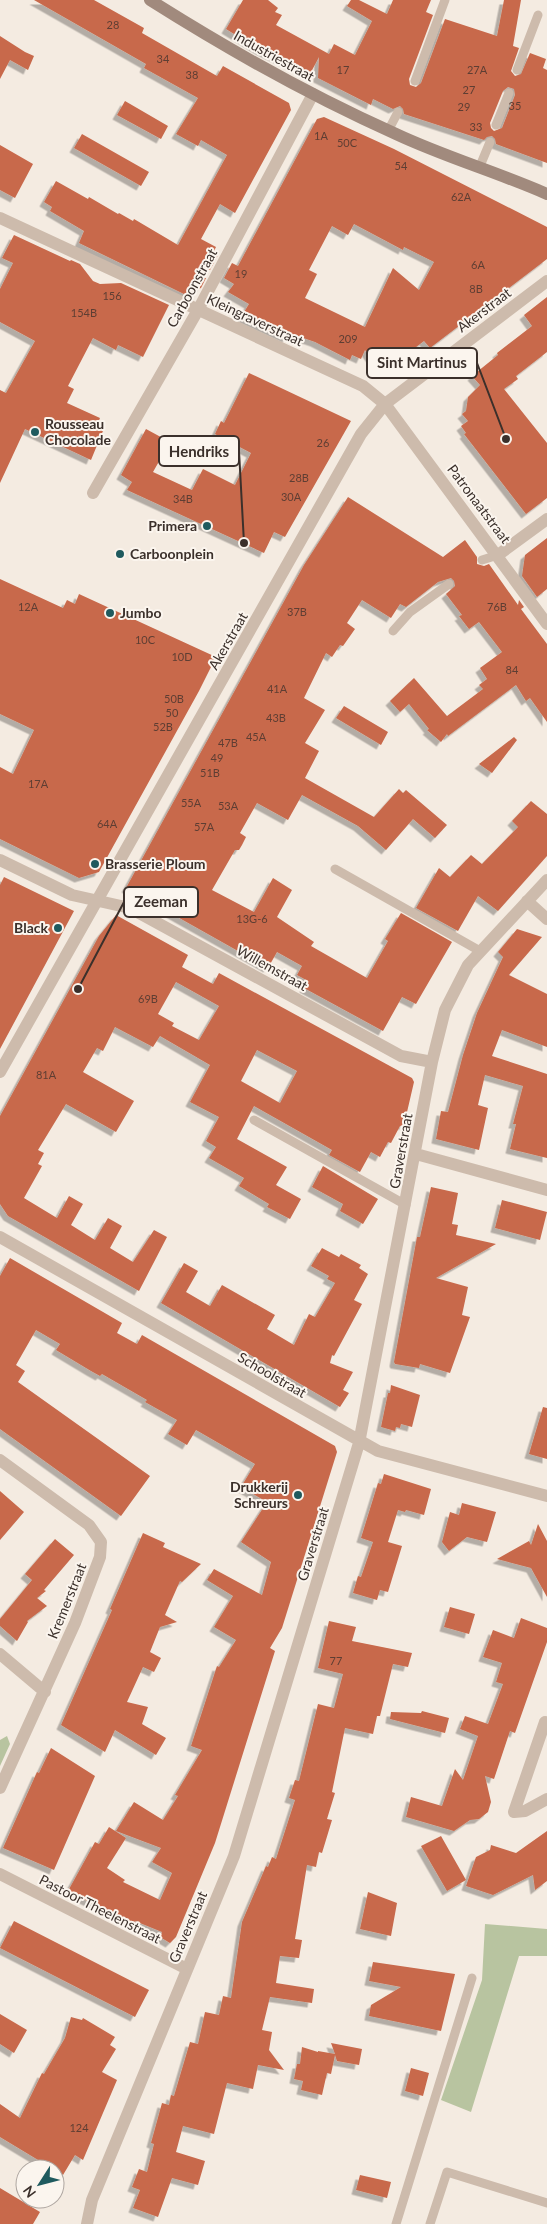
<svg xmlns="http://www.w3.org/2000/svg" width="547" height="2224" font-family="Lato,sans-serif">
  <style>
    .green { fill: #b8c4a0 }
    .building { fill: #c8694b; fill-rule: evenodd; filter: url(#shadow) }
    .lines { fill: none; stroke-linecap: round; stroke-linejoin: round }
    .lane { stroke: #cdbbac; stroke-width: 9 }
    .street { stroke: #cdbbac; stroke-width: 12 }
    .secondary { stroke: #a18a7d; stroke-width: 12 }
    .poi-dot { fill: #1f5a5e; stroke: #fbf5ee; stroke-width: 2 }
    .labels { text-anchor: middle; stroke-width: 4; stroke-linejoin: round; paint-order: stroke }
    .number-label { font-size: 11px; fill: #5e3e33 }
    .street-label { font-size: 14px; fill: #3b302b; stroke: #fbf5ee }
    .poi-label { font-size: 14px; font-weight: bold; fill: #3b302b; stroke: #fbf5ee; text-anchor: start }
    .leader { fill: none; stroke: #3b302b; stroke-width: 2 }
    .callout-dot { fill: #3b302b; stroke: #fbf5ee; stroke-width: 2 }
    .callout { fill: #fbf5ee; stroke: #3b302b; stroke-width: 2 }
    .callout-label { font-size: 15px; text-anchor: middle; font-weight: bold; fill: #3b302b }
  </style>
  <defs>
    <filter id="shadow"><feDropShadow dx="-4.5" dy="4.5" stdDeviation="0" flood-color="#0004"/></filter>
  </defs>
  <rect width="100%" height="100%" fill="#f4ebe1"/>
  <path class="green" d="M7,1736L10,1744L0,1766V1740Z
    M485,1924L547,1929V1956H519L471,2112L441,2100L482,1980Z"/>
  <path class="building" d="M34,0H94L144,28L142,33L217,76L223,66L289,103L291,110L235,213L220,204L201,239L216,247L213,253L218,255L210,270L206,268L201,278H206L201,288L184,294L79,243L84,231L50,211L52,207L44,202L56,181L88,199L89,197L118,214L119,213L133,221L134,219L178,245L227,155L201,140L198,146L176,134L198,98L144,68L146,64Z
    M243,0H268L278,8L275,12L282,15L276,25L329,54L334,44L355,55L372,21L347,6L351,0H359L387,14L393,0H431L426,12L433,15L409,79L410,85L416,87L421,83L445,19L497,36L504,0H521L513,46L519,48L511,71L515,76L521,74L530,53L546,59L543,68L547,70V163L496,144L495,139L492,136L487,137L484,140L404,114L403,109L400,106L393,109L373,99L371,105L318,78L319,57L310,74L260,50L226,29ZM508,87L514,89L515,95L502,128L494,131L491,128L490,123L503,91Z
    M0,36L25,52L34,56L28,70L10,60L0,79Z
    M125,101L168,126L161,139L117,115Z
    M324,117L394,149L547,227V259L430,348L424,341L382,373L365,350L361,359L352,355L350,360L315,342L289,333L287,338L241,317L249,304L228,292L234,284L224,278L232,263L238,266L317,119ZM354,224L403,250L404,247L434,262L419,290L393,268L365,327L305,298L317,274L309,270L332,226L348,235Z
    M82,134L149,172L141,186L74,148Z
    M0,145L33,164L15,198L0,190Z
    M14,235L70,261L71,260L80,264L93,281L100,284L121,283L169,305L143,357L118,345L116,350L93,338L68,386L74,389L67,403L100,418L98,423L105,426L91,460L25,429L0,483V390L6,393L35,341L0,322V289L13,263L2,258Z
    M547,297V352L516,376L518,379L504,389L547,443V498L526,514L464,434L466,433L461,426L468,421L462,414L466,411L468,397L480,385L472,376L498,355L497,353L532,326L524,315Z
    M249,373L351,421L285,537L274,532L264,553L127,490L132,482L121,475L146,429L170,442L153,472L192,490L203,469L235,485L251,453L215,434L221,421L224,423Z
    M348,497L443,557L465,540L477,557V564L484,566L489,564L518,605L519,600L524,607L521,609L547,644V722L530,698L526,701L516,685L448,736L447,734L441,742L427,730L429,729L409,704L400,712L390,701L414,678L447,716L483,689L479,685L487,679L480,668L502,652L479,622L469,629L459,616L462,615L446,594L455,586L454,581L451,578L438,582L406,607L400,604L391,618L362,600L347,623L355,629L343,646L340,645L332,657L326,653L304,698L325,710L305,743L319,751L305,778L374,817L399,789L403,793L406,790L447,825L435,838L413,819L386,850L358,826L302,795L288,820L257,803L240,833L246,837L242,845L239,850H235L212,890L254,912L273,878L292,890L277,917L314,942L311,946L367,978L388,941L385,939L401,913L452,942L416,1004L402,997L383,1031L304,988L308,981L297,975L302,966L277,952L268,968L126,888L304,565Z
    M547,538V589L537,597L522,576L525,555Z
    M0,579L63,608L67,600L75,604L79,594L216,657L199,691L99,872L79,878L0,839V767L13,774L34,730L0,714Z
    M344,706L388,732L381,745L336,718Z
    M514,737L517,740L492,773L479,764Z
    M531,801L547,814V856L498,911L478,896L458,931L416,908L439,868L450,877L471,855L482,864L518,827L512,821Z
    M4,877L74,911L0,1049V885Z
    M116,915L188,955L182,967L213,984L219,973L412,1078L414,1082L404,1125L400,1126L391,1143L388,1142L380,1157L371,1152L360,1172L329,1155L332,1150L254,1106L237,1139L287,1167L276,1185L301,1199L290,1219L267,1207L269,1204L239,1186L244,1178L209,1158L216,1147L206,1141L219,1117L190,1102L210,1065L160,1036L153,1047L115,1027L103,1051L97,1048L83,1072L134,1101L116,1132L66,1104L38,1150L44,1153L38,1164L42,1166L24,1198L57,1218L69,1196L83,1204L71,1225L95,1240L108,1218L122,1226L110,1248L133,1262L154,1230L167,1237L139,1291L8,1216L0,1204V1116L99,936ZM176,982L219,1006L199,1040L172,1026L174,1023L158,1014ZM257,1050L297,1071L280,1103L241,1081Z
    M517,929L542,937L509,975L547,994V1047L502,1030L492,1056L547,1074V1158L510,1149L516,1124H513L523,1086L485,1075L478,1105L488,1108L479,1150L436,1139L441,1111L448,1112L463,1055L477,1013L503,957L498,952Z
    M323,1166L378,1199L363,1224L340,1211L343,1204L312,1187Z
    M431,1187L458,1193L452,1224L458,1225L456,1235L496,1244L436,1278L468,1287L462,1315L470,1317L450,1373L420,1364L419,1368L395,1364L394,1362L417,1237H420Z
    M502,1200L547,1212L540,1240L495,1228Z
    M322,1248L339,1257L341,1254L361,1265L359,1268L368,1274L354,1300L362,1304L334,1356L332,1355L330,1363L353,1372L343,1390L349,1393L340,1407L161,1303L184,1263L198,1271L186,1292L210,1306L222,1285L275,1315L267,1329L294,1345L309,1314L315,1317L335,1283L327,1279L329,1276L311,1266Z
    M10,1258L122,1323L117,1333L137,1344L142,1335L335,1446L337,1452L282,1628L270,1648L275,1651L215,1843L176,1937L170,1943L160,1937L162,1932L135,1921L133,1924L68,1891L95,1842L99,1844L109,1827L126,1838L107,1868L125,1880L123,1882L160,1900L172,1873L152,1862L161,1848L116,1831L134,1802L163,1820L178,1796L175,1795L202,1750L191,1746L217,1666L219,1667L236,1640L214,1627L233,1596L207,1580L214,1569L262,1595L271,1562L241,1542L267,1502L241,1487L255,1464L196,1430L187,1445L168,1434L177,1420L145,1402L147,1400L102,1374L100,1376L91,1371L56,1350L60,1344L36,1330L16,1365L25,1371L18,1382L150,1476L121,1516L0,1429V1276Z
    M391,1385L420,1395L412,1427L401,1424L400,1428L396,1427L395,1431L381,1427L388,1393H390Z
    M543,1407L547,1408V1459L529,1454Z
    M384,1474L431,1489L424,1515L406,1510L405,1512L398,1510L388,1542L402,1546L388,1592L380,1590L377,1600L353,1593L358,1576L361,1577L373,1542L361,1538L378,1483L381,1484Z
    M0,1491L24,1512L0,1540Z
    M462,1503L496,1512L487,1542L467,1537L449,1551L442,1542L450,1512L459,1515Z
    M538,1524L547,1541V1597L531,1568L497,1559L529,1541L531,1545Z
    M143,1533L165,1543L163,1547L201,1564L182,1582L180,1581L165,1615L177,1622L160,1627L150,1652L161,1658L154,1672L143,1667L127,1702L148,1707L142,1724L166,1738L156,1755L115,1730L105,1752L61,1725L112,1610L110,1609Z
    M55,1539L74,1555L44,1590L46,1591L37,1598L47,1606L27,1621L28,1622L17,1641L0,1626V1619L32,1580L25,1574Z
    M450,1607L475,1614L469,1634L444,1627Z
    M521,1618L547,1628V1642L515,1733L510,1731L494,1779L485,1776L491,1802L488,1812L479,1819L470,1820L454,1831L406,1817L411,1797L442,1806L455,1769L463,1780L478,1736L460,1729L465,1716L488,1724L503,1684L496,1682L502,1663L483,1657L493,1630L514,1638Z
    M329,1621L356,1627L352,1641L412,1653L408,1667L393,1664L380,1716H377L373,1734L345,1728L332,1792L335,1793L327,1819L332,1820L322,1853L319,1852L316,1867L307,1865L295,1939L302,1940L299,1958L280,1956L276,1983L314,1989L312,2003L270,1997L262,2030L272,2032L269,2050L284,2070L258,2065L253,2089L227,2083L214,2134L183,2126L176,2152L205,2161L198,2185L172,2178L158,2217L133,2208L140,2190L132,2187L139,2169L147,2172L154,2144L151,2143L162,2103L169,2105L171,2095L174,2096L190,2042L198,2044L205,2012L219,2015L223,1996L231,1998L242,1922L266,1866L268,1867L272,1857L276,1859L295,1800L289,1798L295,1780L299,1781L318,1704L334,1708L343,1674L318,1668Z
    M422,1711L449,1718L445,1733L390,1719L391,1712L421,1713Z
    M51,1748L95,1776L54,1870L3,1848L37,1772L39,1773Z
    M547,1831V1881L535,1890L533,1875L493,1895L466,1886L476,1857L490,1850L491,1845L516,1853Z
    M441,1836L466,1880L447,1891L421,1846Z
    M368,1892L397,1903L391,1936L360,1929Z
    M14,1921L149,1990L135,2017L0,1948Z
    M373,1962L455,1974L441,2031L369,2016L371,2005L401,1987L369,1981Z
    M0,2014L27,2030L14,2053L0,2044Z
    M71,2017L82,2020L83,2018L115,2037L110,2045L116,2049L102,2072L117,2080L83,2160L75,2155L63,2175L0,2137V2104L20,2118L42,2073L44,2074L65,2038Z
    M331,2043L362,2049L359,2065L337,2061L335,2055L331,2074L327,2073L322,2095L301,2090L303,2081L294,2079L297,2064H300L302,2047L318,2052V2051L335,2054Z
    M411,2068L429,2073L423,2096L405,2091Z
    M360,2175L391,2182L387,2198L356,2190Z
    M0,2188L40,2212L33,2224H0Z"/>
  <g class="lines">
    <path class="lane" d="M517,70L538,15
      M415,81L445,0
      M496,125L509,93
      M388,131L398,112
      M480,166L490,142
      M482,560L498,555
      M393,631L410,612L449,584
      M335,869L480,951
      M254,1120L406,1205
      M396,2224L472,1978
      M430,2224L447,2172L547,2203"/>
    <path class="street" d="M0,218L363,386L385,404L547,624
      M93,493L198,310L313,94
      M498,555L547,519
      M0,860L72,895L130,908L401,1056L432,1062
      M527,901L547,919
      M0,1072L361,434L385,404L547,281
      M416,1154L547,1190
      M0,1237L378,1451L547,1496
      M0,1460L89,1525L101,1542L100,1557L75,1623L0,1788
      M0,1654L45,1692
      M547,1723L545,1722L514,1812L525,1811L547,1799
      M0,1874L187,1969
      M87,2224L92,2200L234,1856L359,1443L432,1062L445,1010L468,965L547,880"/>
    <path class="secondary" d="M150,0C229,50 311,96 396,134C445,157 497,172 547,194"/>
  </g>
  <g class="poi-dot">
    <circle cx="35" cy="432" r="5"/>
    <circle cx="207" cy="526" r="5"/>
    <circle cx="120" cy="554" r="5"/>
    <circle cx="110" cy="613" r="5"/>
    <circle cx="95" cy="864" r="5"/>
    <circle cx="58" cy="928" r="5"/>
    <circle cx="298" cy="1495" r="5"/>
  </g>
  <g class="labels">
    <g class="number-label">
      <text x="113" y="29">28</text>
      <text x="163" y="63">34</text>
      <text x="343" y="74">17</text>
      <text x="477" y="74">27A</text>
      <text x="192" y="79">38</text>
      <text x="469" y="94">27</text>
      <text x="515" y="110">35</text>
      <text x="464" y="111">29</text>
      <text x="476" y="131">33</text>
      <text x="321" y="140">1A</text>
      <text x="347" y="147">50C</text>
      <text x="401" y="170">54</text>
      <text x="461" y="201">62A</text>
      <text x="478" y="269">6A</text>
      <text x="241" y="278">19</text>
      <text x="476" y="293">8B</text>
      <text x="112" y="300">156</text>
      <text x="84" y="317">154B</text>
      <text x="348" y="343">209</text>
      <text x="323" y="447">26</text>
      <text x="299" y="482">28B</text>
      <text x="291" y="501">30A</text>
      <text x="183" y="503">34B</text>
      <text x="28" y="611">12A</text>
      <text x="497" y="611">76B</text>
      <text x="297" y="616">37B</text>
      <text x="145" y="644">10C</text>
      <text x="182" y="661">10D</text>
      <text x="512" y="674">84</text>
      <text x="277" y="693">41A</text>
      <text x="174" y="703">50B</text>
      <text x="172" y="717">50</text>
      <text x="276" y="722">43B</text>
      <text x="163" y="731">52B</text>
      <text x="256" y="741">45A</text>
      <text x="228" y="747">47B</text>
      <text x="217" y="762">49</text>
      <text x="210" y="777">51B</text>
      <text x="38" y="788">17A</text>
      <text x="191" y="807">55A</text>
      <text x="228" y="810">53A</text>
      <text x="107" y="828">64A</text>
      <text x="204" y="831">57A</text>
      <text x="252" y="923">13G-6</text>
      <text x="148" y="1003">69B</text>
      <text x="46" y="1079">81A</text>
      <text x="336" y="1665">77</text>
      <text x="79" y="2132">124</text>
    </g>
    <g class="street-label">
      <text transform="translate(274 56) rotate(29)" y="5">Industriestraat</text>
      <text transform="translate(192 288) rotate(-61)" y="5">Carboonstraat</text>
      <text transform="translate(484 310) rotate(-37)" y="5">Akerstraat</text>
      <text transform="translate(255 320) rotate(25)" y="5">Kleingraverstraat</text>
      <text transform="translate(479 504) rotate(53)" y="5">Patronaatstraat</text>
      <text transform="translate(228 641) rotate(-60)" y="5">Akerstraat</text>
      <text transform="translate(272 968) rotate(29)" y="5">Willemstraat</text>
      <text transform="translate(401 1151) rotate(-80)" y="5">Graverstraat</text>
      <text transform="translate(272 1375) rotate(30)" y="5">Schoolstraat</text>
      <text transform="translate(313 1544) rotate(-73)" y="5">Graverstraat</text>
      <text transform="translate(67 1601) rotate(-68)" y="5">Kremerstraat</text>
      <text transform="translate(100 1909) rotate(27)" y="5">Pastoor Theelenstraat</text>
      <text transform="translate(188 1927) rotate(-67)" y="5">Graverstraat</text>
    </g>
    <g class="poi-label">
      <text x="45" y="429">Rousseau<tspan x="45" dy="16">Chocolade</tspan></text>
      <text x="197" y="531" text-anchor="end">Primera</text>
      <text x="130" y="559">Carboonplein</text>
      <text x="120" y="618">Jumbo</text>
      <text x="105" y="869">Brasserie Ploum</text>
      <text x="48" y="933" text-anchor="end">Black</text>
      <text x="288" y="1492" text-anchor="end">Drukkerij<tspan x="288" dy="16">Schreurs</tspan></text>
    </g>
  </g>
  <path class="leader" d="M506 439L477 363M244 543L239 451M78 989L124 902"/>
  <g class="callout-dot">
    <circle cx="506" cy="439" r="5"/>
    <circle cx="244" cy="543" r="5"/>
    <circle cx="78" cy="989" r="5"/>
  </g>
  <g class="callout">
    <rect x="367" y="348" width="110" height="30" rx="5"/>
    <rect x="159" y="436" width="80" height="30" rx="5"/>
    <rect x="124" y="887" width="74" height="30" rx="5"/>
  </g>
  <g class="callout-label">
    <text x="422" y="368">Sint Martinus</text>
    <text x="199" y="457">Hendriks</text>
    <text x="161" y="907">Zeeman</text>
  </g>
  <g transform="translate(40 2184) rotate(234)"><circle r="24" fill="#fbf5ee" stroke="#aea6a0"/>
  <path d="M0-4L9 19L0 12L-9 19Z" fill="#1f5a5e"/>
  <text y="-8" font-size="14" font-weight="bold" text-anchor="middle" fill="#3b302b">N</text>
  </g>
</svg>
